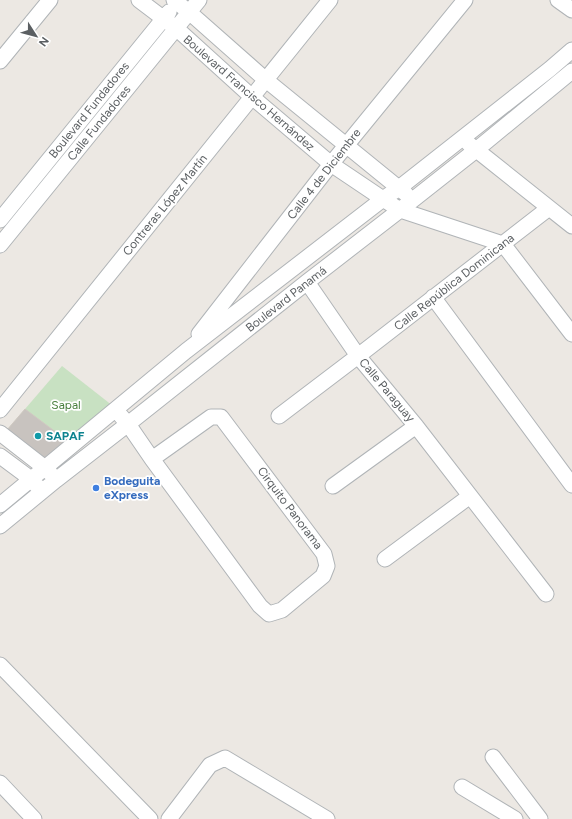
<svg xmlns="http://www.w3.org/2000/svg" width="572" height="819" font-family="Figtree,sans-serif">
  <style>
    .green { fill: #c8e1c2 }
    .building { fill: #c8c3bf; stroke: #d0c9c2 }
    .lines { fill: none; stroke-linecap: round; stroke-linejoin: round }
    .minor-casing { stroke: #b0b4b7; stroke-width: 17 }
    .minor { stroke: #fff; stroke-width: 15 }
    .culture-dot { fill: #0f9aa8; stroke: #fff; stroke-width: 1.5 }
    .shop-dot { fill: #3f7fe0; stroke: #fff; stroke-width: 1.5 }
    .labels { text-anchor: middle; stroke-width: 3.5; stroke-linejoin: round; paint-order: stroke }
    .street-label { font-size: 12px; fill: #5b5f62; stroke: #fff }
    .park-label { font-size: 12px; fill: #487f3d; stroke: #fff }
    .culture-label { font-size: 12px; font-weight: bold; fill: #0d838f; stroke: #fff; text-anchor: start }
    .shop-label { font-size: 12px; font-weight: bold; fill: #366cbe; stroke: #fff; text-anchor: start }
  </style>
  <rect width="100%" height="100%" fill="#ece8e3"/>
  <path class="green" d="M62,366L113,406L46,461L7,430Z"/>
  <path class="building" d="M25,409L69,442L46,461L7,430Z"/>
  <g class="lines">
    <defs>
      <path id="minor" d="M139,0L176,28L252,97L331,164L383,199L400,210L503,244L572,334
        M174,0L189,12L266,80L406,194
        M558,0L572,10
        M0,61L50,0
        M469,144L572,226
        M0,220L169,12
        M0,245L199,0
        M307,282L358,356L416,426L546,594
        M433,297L572,485
        M199,334L331,164L465,0
        M0,410L330,0
        M121,416L128,424L152,459L260,606L269,614L282,610L323,576L327,566L324,554L221,417H211L152,459
        M279,416L358,356L549,208
        M0,433L45,468L51,474
        M0,456L31,479L37,486
        M333,486L416,426
        M0,505L186,351L383,199L399,188L550,69L572,50
        M0,526L56,480L128,424L307,282L400,210L476,150L572,71
        M385,559L470,496
        M0,665L150,819
        M493,757L540,819
        M0,783L34,819
        M462,787L515,819
        M169,819L210,765L225,758L327,819"/>
    </defs>
    <use href="#minor" class="minor-casing"/>
    <use href="#minor" class="minor"/>
  </g>
  <circle class="culture-dot" cx="38" cy="436" r="4"/>
  <circle class="shop-dot" cx="96" cy="488" r="4"/>
  <g class="labels">
    <g class="street-label">
      <text transform="translate(249 93) rotate(41)" y="4">Boulevard Francisco Hernández</text>
      <text transform="translate(89 110) rotate(-51)" y="4">Boulevard Fundadores</text>
      <text transform="translate(99 123) rotate(-51)" y="4">Calle Fundadores</text>
      <text transform="translate(324 174) rotate(-52)" y="4">Calle 4 de Diciembre</text>
      <text transform="translate(165 205) rotate(-51)" y="4">Contreras López Martín</text>
      <text transform="translate(454 282) rotate(-38)" y="4">Calle República Dominicana</text>
      <text transform="translate(286 299) rotate(-38)" y="4">Boulevard Panamá</text>
      <text transform="translate(387 390) rotate(50)" y="4">Calle Paraguay</text>
      <text transform="translate(290 508) rotate(53)" y="4">Cirquito Panorama</text>
    </g>
    <g class="park-label">
      <text x="66" y="409">Sapal</text>
    </g>
    <g class="culture-label">
      <text x="46" y="440">SAPAF</text>
    </g>
    <g class="shop-label">
      <text x="104" y="485">Bodeguita<tspan x="104" dy="14">eXpress</tspan></text>
    </g>
  </g>
  <g transform="translate(36 36) rotate(126)" stroke="#ffffff" stroke-width="3" paint-order="stroke">
  <path d="M0-3L7 15L0 10L-7 15Z" fill="#5b5f62"/>
  <text y="-6" font-size="11" font-weight="bold" text-anchor="middle" fill="#5b5f62">N</text>
  </g>
</svg>
